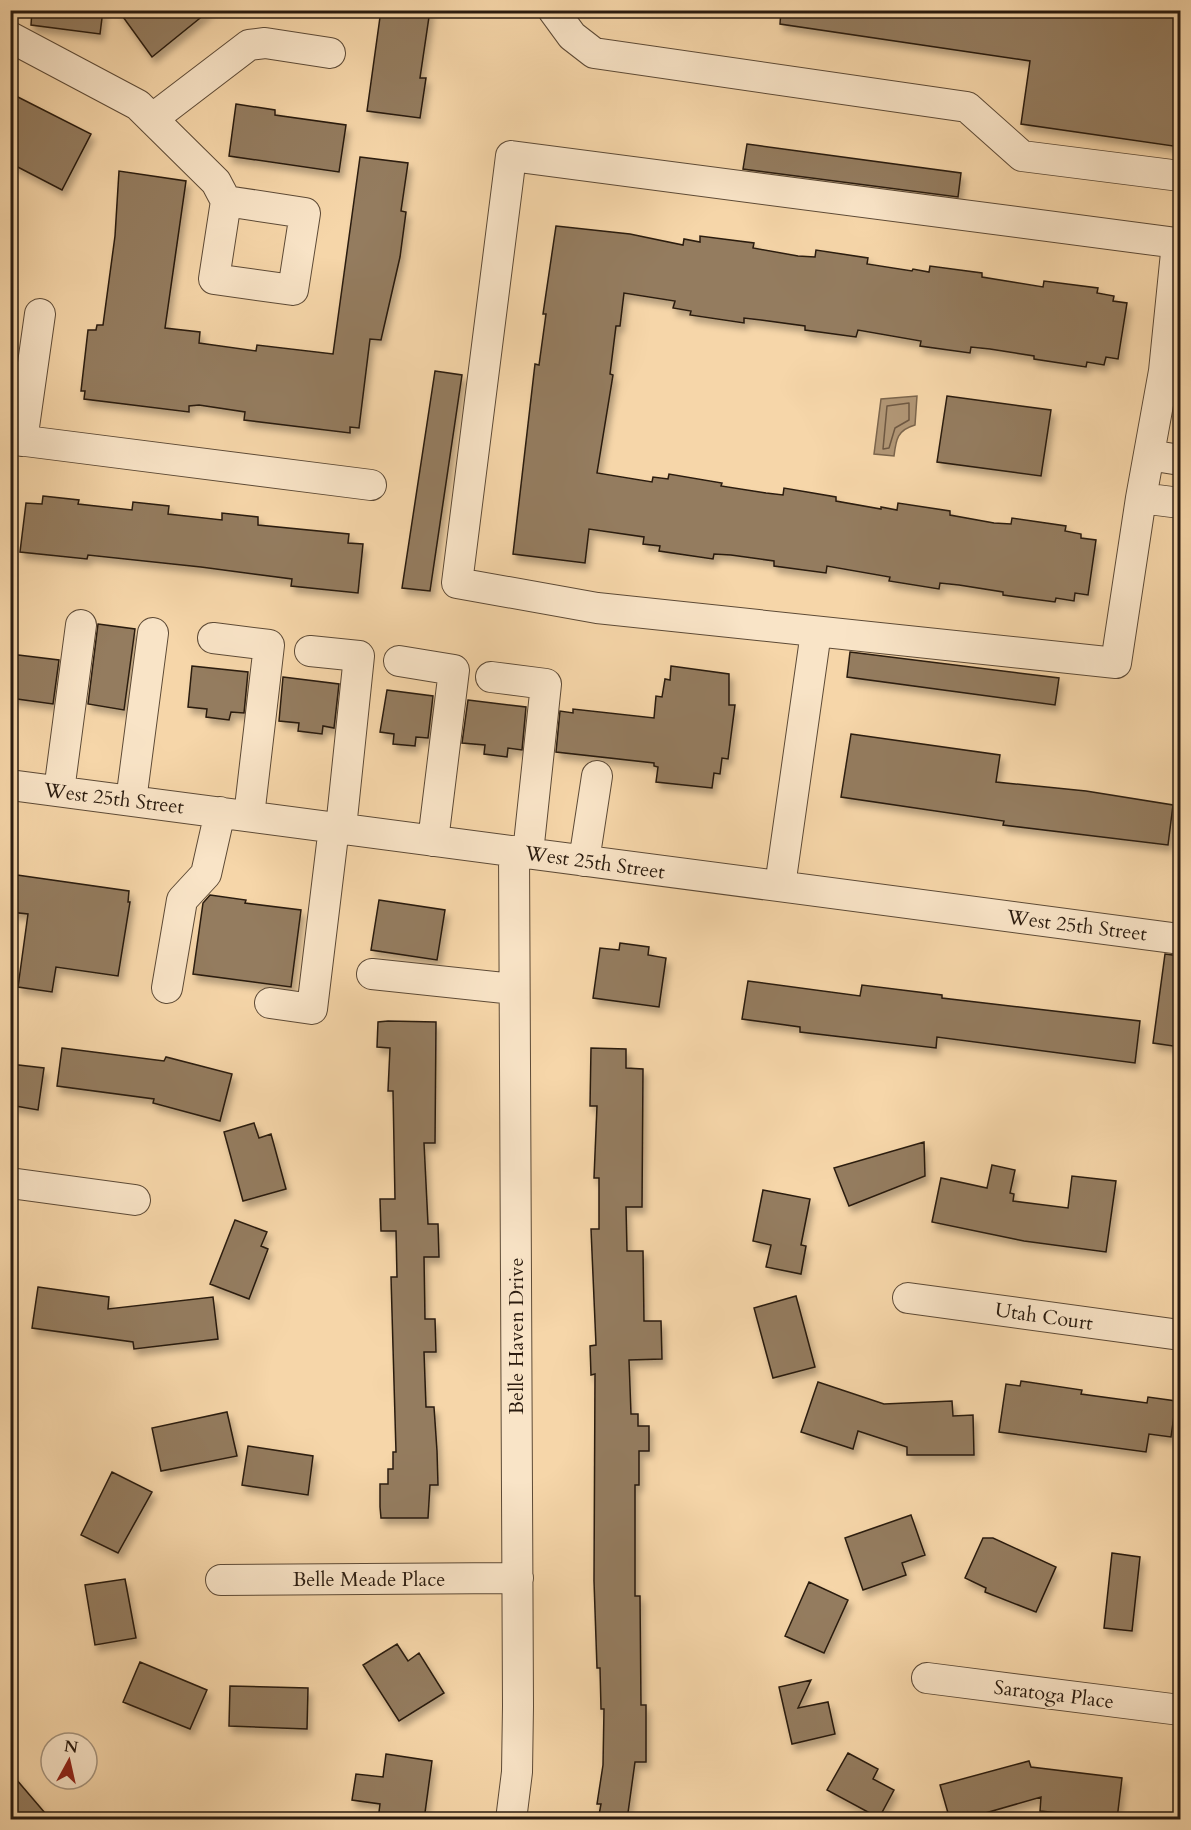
<svg xmlns="http://www.w3.org/2000/svg" width="1191" height="1830" font-family="Cardo,serif">
  <style>
    .water { fill: #b19675; stroke: #7b654c; stroke-width: 1.5 }
    .lines { fill: none; stroke-linecap: round; stroke-linejoin: round }
    .shore { stroke: #6e5842; stroke-width: 1.5 }
    .building { fill: #947c5f; stroke: #2a1b0f; stroke-width: 1.5; filter: url(#shadow) }
    .minor-casing { stroke: #5d4a36; stroke-width: 32 }
    .minor { stroke: #f9e4c7; stroke-width: 30 }
    .labels { text-anchor: middle; stroke-width: 4.5; stroke-linejoin: round; paint-order: stroke }
    .street-label { font-size: 20px; fill: #2a1b0f; stroke: #f9e4c7 }
  </style>
  <defs>
    <filter id="shadow"><feDropShadow dx="3.5" dy="6" stdDeviation="3" flood-color="#0004"/></filter>
  </defs>
  <rect width="100%" height="100%" fill="#f6d6a9"/>
  <filter id="stains"><feTurbulence type="fractalNoise" baseFrequency=".00333" numOctaves="4"/><feColorMatrix values="0 0 0 0 .2 0 0 0 0 .09 0 0 0 0 .02 0 0 0 .5 -.17"/></filter>
  <radialGradient id="worn" r=".72"><stop offset=".6" stop-color="#630" stop-opacity="0"/><stop offset="1" stop-color="#630" stop-opacity=".3"/></radialGradient>
  <path class="water" d="M917,396L915,425C897,430 896,440 894,456L874,454L881,399Z"/>
  <g class="lines">
    <path class="shore" d="M909,403V420L895,428L889,448L883,449L887,406Z"/>
  </g>
  <path class="building" d="M32,10H103L100,34L31,25Z
    M118,10H210L152,57Z
    M381,10H430L420,78H426L420,118L367,111Z
    M781,10H1180V147L1021,124L1030,61L780,24Z
    M10,93L91,134L62,190L10,163Z
    M236,104L275,110V115L346,125L339,172L229,156Z
    M747,144L961,173L958,197L743,169Z
    M360,157L408,163L401,211L406,212L400,257L381,340L370,339L359,428L350,427V433L244,420L245,412L199,405L189,406V412L84,399L85,391H81L88,330H96L97,325H103L115,236L119,171L186,181L165,328L200,332L199,343L206,344L256,351L257,345L333,354Z
    M556,226L630,234L683,245L684,239L700,242V236L754,243L753,248L798,256L815,257L816,250L868,258L867,264L912,271L913,269L929,272L930,266L982,273V277L1043,287L1044,281L1098,288L1097,293L1114,296L1113,301L1127,303L1118,359L1106,357L1104,365L1087,362L1086,367L1034,359V356L990,349L971,347L970,353L920,346L921,341L858,330L856,337L805,330V326L761,320L744,318V323L690,315L691,311L673,308L675,301L624,293L620,326H616L610,374L613,375L597,473L652,482L653,477L668,479L669,474L722,483L721,486L766,493L783,495L784,488L836,497V501L881,509V507L897,510L898,503L950,511V515L994,523L1011,524L1012,518L1066,526L1065,531L1081,534V538L1096,540L1088,595L1075,593L1074,601L1056,598L1055,602L1003,595V592L959,585L940,583L939,589L889,581L890,577L827,566L826,573L774,566V561L731,555L714,554L713,559L659,551L660,546L643,544L644,537L589,529L585,563L513,554L535,364L539,365L546,314H543Z
    M435,371L462,375L430,591L402,588Z
    M947,396L1051,410L1041,476L937,462Z
    M43,496L79,500L78,504L132,510L133,502L169,506L168,514L222,520V513L258,517V525L349,534L348,543L363,544L358,593L291,586L292,579L201,567L88,555L87,559L20,552L26,503L42,504Z
    M98,624L135,629L124,710L88,704Z
    M850,652L1059,678L1055,705L847,677Z
    M10,654L59,660L53,704L10,698Z
    M192,666L248,672L244,713L231,712L229,720L206,717L207,709L188,707Z
    M671,666L729,674V705H735L728,759L722,758L720,774L714,773L712,788L656,782L658,767L654,766V763L556,752L560,711L573,713V709L654,718L656,696L662,697L665,679L670,680Z
    M283,677L339,684L334,728L323,726L322,734L298,731L299,723L279,721Z
    M387,690L433,696L428,738L416,737L415,746L393,744L394,734L380,732Z
    M468,700L526,707L522,750L508,748L507,757L484,754L485,745L462,743Z
    M851,734L1000,755L996,782L1086,791L1173,805L1168,845L1003,825L1004,821L841,797Z
    M10,874L129,891L128,902H130L118,976L56,967L52,992L18,987L28,914L10,912Z
    M210,895L246,900L245,903L301,910L291,987L193,974L203,903Z
    M379,900L445,910L437,960L371,950Z
    M620,943L649,947L648,955L666,958L659,1007L593,998L600,948L619,950Z
    M1165,954L1180,956V1047L1153,1043Z
    M748,981L860,996L862,985L942,995V998L1140,1021L1135,1063L937,1037L936,1048L800,1032V1027L742,1019Z
    M388,1021L436,1022L435,1143H424L428,1224H438L439,1257H424L425,1319H435L436,1352H424L426,1407H434L437,1451L438,1485H430L428,1518H381L380,1507V1484H388V1469H393V1452H396L391,1277H397L396,1231H381L380,1199H395L393,1091H388L390,1048L377,1047L378,1022Z
    M62,1048L164,1061L166,1057L232,1074L220,1121L153,1103L154,1099L57,1086Z
    M591,1048L626,1049V1068L643,1069L642,1207H626L627,1251H643L644,1321H661L662,1359L629,1360L631,1414H638V1426H649V1451H639V1485H635V1596H640L641,1705H646V1762H635L627,1820H598L601,1804H597L603,1765L604,1709H601L600,1668H597L594,1581L595,1374L591,1375L590,1346L596,1345L591,1229H599V1178H594L597,1106H590Z
    M10,1064L44,1068L38,1110L10,1105Z
    M254,1123L259,1138L271,1134L286,1189L243,1201L224,1132Z
    M924,1142L925,1176L849,1206L834,1168Z
    M992,1165L1015,1170L1010,1193L1014,1194L1013,1201L1068,1208L1072,1176L1116,1181L1106,1252L1024,1241L932,1222L941,1178L987,1188Z
    M763,1190L810,1199L801,1245L806,1246L801,1274L766,1267L771,1245L753,1241Z
    M235,1220L267,1232L261,1246L268,1249L249,1299L210,1284Z
    M38,1287L109,1297L108,1309L213,1297L218,1339L134,1349L133,1342L32,1328Z
    M796,1296L815,1367L773,1378L754,1308Z
    M1021,1381L1082,1390L1081,1394L1147,1403L1148,1397L1176,1401L1171,1437L1149,1434L1146,1452L999,1432L1006,1384L1020,1386Z
    M818,1382L884,1404L952,1401L953,1416L973,1415L974,1455H907V1447L858,1431L853,1449L801,1432Z
    M227,1412L237,1456L161,1471L152,1428Z
    M248,1446L313,1456L308,1495L242,1485Z
    M112,1472L152,1492L118,1553L81,1535Z
    M911,1515L925,1555L902,1563L906,1575L863,1590L845,1538Z
    M983,1538H993L1056,1567L1036,1612L985,1592L986,1588L965,1578Z
    M1112,1553L1140,1557L1132,1631L1104,1628Z
    M125,1579L136,1638L95,1645L85,1585Z
    M809,1582L848,1600L824,1653L785,1636Z
    M397,1644L408,1661L419,1653L444,1693L399,1721L363,1665Z
    M140,1662L207,1690L190,1729L123,1702Z
    M811,1680L798,1708L828,1702L835,1734L792,1744L779,1687Z
    M230,1686L308,1688L307,1729L229,1726Z
    M848,1753L878,1769L873,1779L894,1790L879,1818L827,1790Z
    M386,1754L432,1761L424,1820H378L380,1804L352,1800L356,1774L383,1777Z
    M1029,1761L1031,1767L1122,1778L1117,1819L1040,1811L1041,1797L961,1820H950L940,1785Z
    M10,1772L51,1820H10Z"/>
  <g class="lines">
    <defs>
      <path id="minor" d="M553,10L572,36L594,53L967,107L1022,156L1180,176
        M10,37L138,105L216,182L226,201L214,279L293,290L305,213L226,201
        M152,119L249,45L265,43L330,53
        M511,156L1177,243L1164,371L1141,498L1116,663L597,608L457,583Z
        M10,439L371,485
        M22,441L40,314
        M1149,455L1180,460
        M1141,498L1180,503
        M213,638L269,645L249,816
        M310,651L359,656L341,828
        M399,661L454,670L433,841
        M491,677L546,684L528,853
        M10,785L1180,939
        M59,791L81,625
        M131,801L153,633
        M584,861L597,776
        M780,886L816,632
        M372,974L514,989
        M167,988L182,900L206,874L220,812
        M270,1003L312,1009L334,827
        M10,1183L135,1200
        M908,1298L1180,1335
        M221,1580L518,1578
        M927,1678L1180,1710
        M511,1820L517,1772L518,1706L514,851"/>
    </defs>
    <use href="#minor" class="minor-casing"/>
    <use href="#minor" class="minor"/>
  </g>
  <g class="labels">
    <g class="street-label">
      <text transform="translate(114 798) rotate(7)" y="7">West 25th Street</text>
      <text transform="translate(595 862) rotate(8)" y="7">West 25th Street</text>
      <text transform="translate(1077 925) rotate(7)" y="7">West 25th Street</text>
      <text transform="translate(1044 1316) rotate(8)" y="7">Utah Court</text>
      <text transform="translate(516 1336) rotate(-90)" y="7">Belle Haven Drive</text>
      <text x="369" y="1586">Belle Meade Place</text>
      <text transform="translate(1054 1694) rotate(7)" y="7">Saratoga Place</text>
    </g>
  </g>
  <rect width="1191" height="1830" fill="none" stroke="#f6d6a9" stroke-width="36"/>
  <rect x="12" y="12" width="1167" height="1806" fill="none" stroke="#2a1b0f" stroke-width="3"/>
  <rect x="18" y="18" width="1155" height="1794" fill="none" stroke="#2a1b0f" stroke-width="1.5"/>
  <g transform="translate(69 1761) rotate(8)"><circle r="28" fill="#f9e4c7" stroke="#a6947d" stroke-width="1.5"/>
  <path d="M0-4.5L10 22L0 15L-10 22Z" fill="#8f2418"/>
  <text y="-9" font-size="16" font-weight="bold" text-anchor="middle" fill="#2a1b0f">N</text>
  </g>
  <rect width="100%" height="100%" filter="url(#stains)"/>
  <rect width="100%" height="100%" fill="url(#worn)"/>
</svg>
